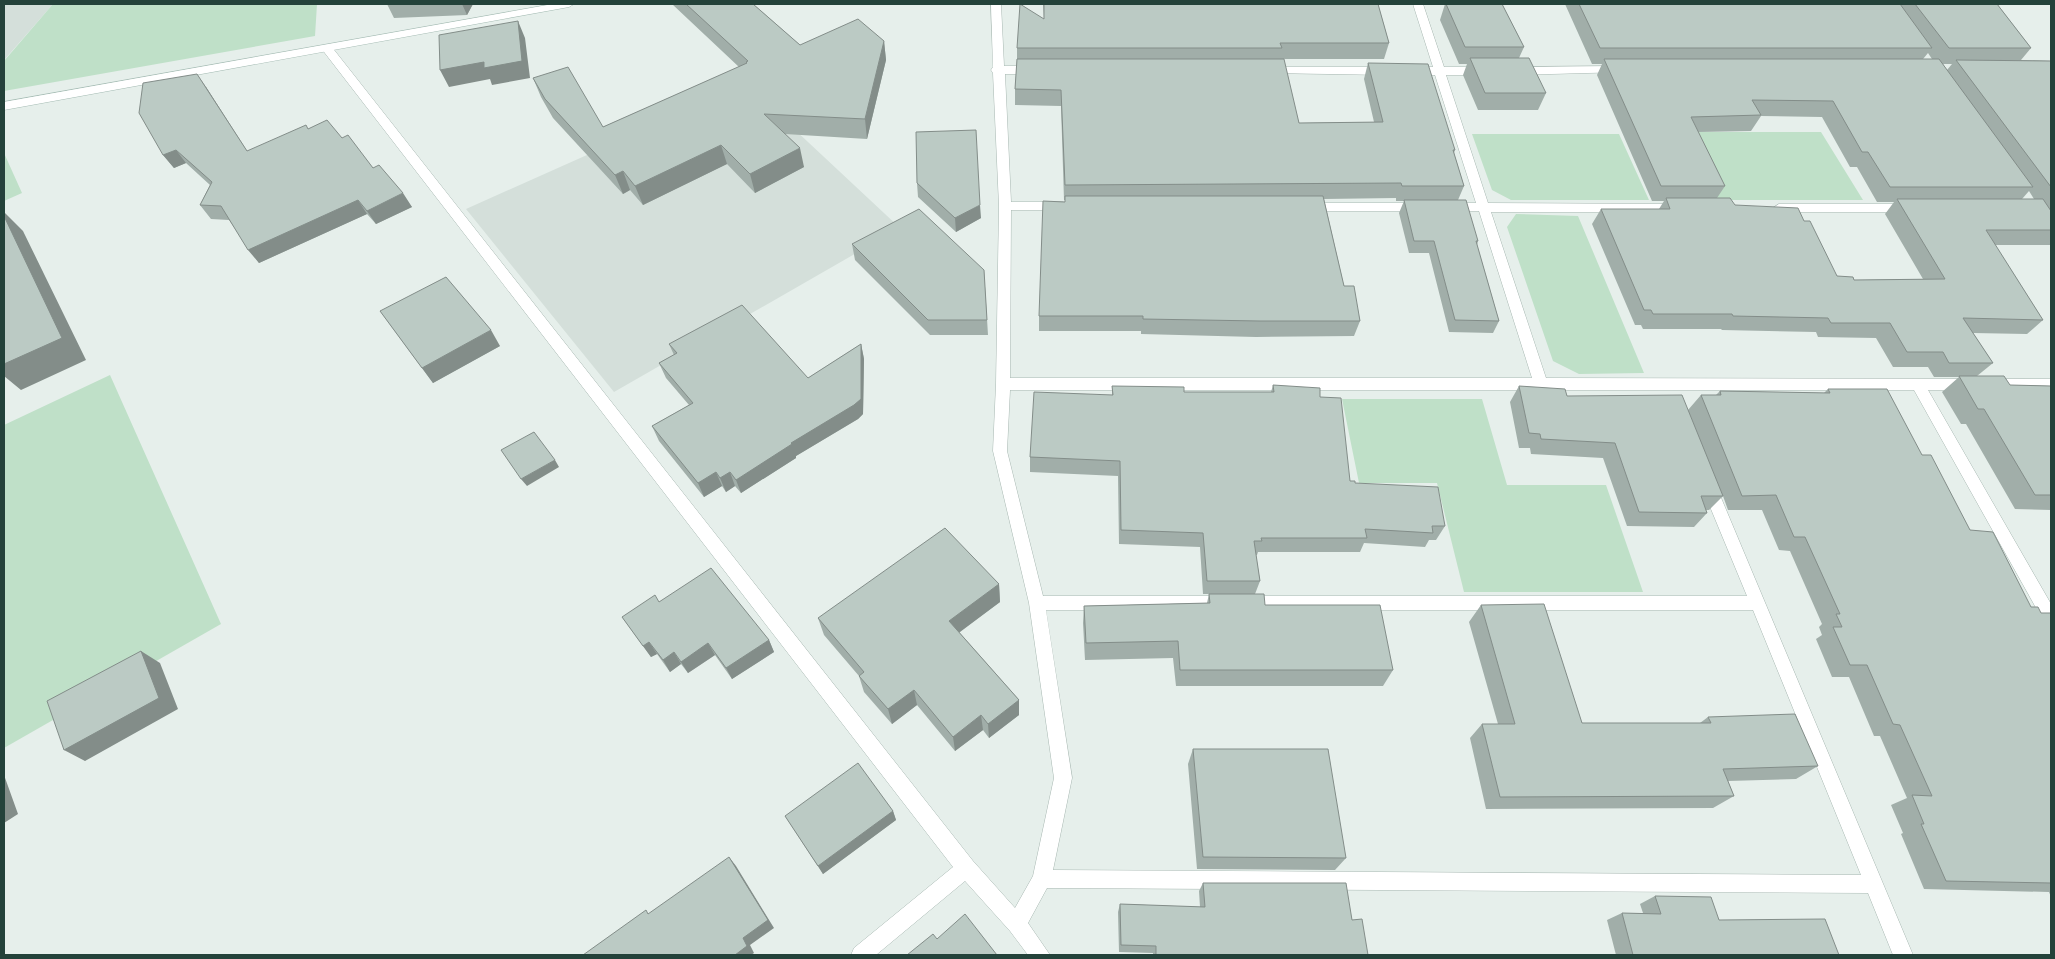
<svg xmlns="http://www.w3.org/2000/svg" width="2055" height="959" font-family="Cabin,sans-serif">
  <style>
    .built { fill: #d4dfda }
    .green { fill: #bfe0c8 }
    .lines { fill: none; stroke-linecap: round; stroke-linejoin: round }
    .street-casing { stroke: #a8b8b2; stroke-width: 1 }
    .secondary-casing { stroke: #a4bbb3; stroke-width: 1 }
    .street { fill: #fff; fill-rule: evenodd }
    .secondary { fill: #fff; fill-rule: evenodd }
    .wall { fill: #a1aea9; fill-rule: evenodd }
    .shaded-wall { fill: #838d89 }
    .building { fill: #bbcac4; stroke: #838d89 }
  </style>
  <rect width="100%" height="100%" fill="#e6efeb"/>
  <path class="built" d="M4,4H53L5,59H4Z
    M746,84L900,228L614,392L466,209Z"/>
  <path class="green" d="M53,4H317L315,36L4,91V61Z
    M1684,132H1821L1863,200H1718Z
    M1472,134H1619L1649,200H1511L1492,190Z
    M4,153L22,193L4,201Z
    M1516,214L1578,216L1644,373L1579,374L1553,361L1507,227Z
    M110,375L221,624L4,748V425Z
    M1342,399H1482L1507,485H1606L1643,592H1464L1437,483H1359Z"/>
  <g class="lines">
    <defs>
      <path id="street" d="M991,4H1001L1004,66H1035L1041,70L1035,74H1005L1011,202H1063L1069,206L1063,210H1011L1010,378H1532L1479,211H1449L1443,207L1449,203H1476L1435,75H1410L1404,71L1410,67H1433L1413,4H1423L1444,67H1485L1491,71L1485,75H1446L1488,203L1681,204L1687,208L1681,212H1491L1546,378L2051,379V390H1928L2051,604V626L2045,624L1914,390H1010L1007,451L1043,596H1747L1701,485L1704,481L1709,479L1714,481L1913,955H1893L1868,893L1047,888L1028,923L1050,955H1028L1010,931L965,881L876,955H851L854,948L953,867L321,48L323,46H331L973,861L1015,908L1033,876L1054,778L1029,603L993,451L996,384L999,206L993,73L991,70L993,67ZM1046,610H1753L1861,875L1053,870L1072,778Z
        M1620,66L1624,68L1626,70L1624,72L1515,75L1509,71L1515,67Z
        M1268,67H1387L1393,71L1387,75L1264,73L1262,71Z
        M1306,203H1421L1427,207L1421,211H1306L1300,207Z
        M1779,204H1908L1914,208L1908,212H1779L1773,208Z"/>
      <path id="secondary" d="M553,4H574L569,7L4,110V102Z"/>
    </defs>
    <use href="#street" class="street-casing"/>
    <use href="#secondary" class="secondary-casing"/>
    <use href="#street" class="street"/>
    <use href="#secondary" class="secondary"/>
  </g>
  <path class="wall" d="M387,4H473L467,15L394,18Z
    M672,4H753L800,45L884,41L886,60L867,139L785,134L804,167L755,193L727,164L643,205L630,190L623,194L553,118L541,97L533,78L603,127L739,67Z
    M1043,4H1378L1389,43L1384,59H1279L1299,123L1374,122L1364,79L1368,63L1455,150L1454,153L1464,186L1458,200L1478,241L1477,245L1499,321L1493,333L1449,332L1429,253H1409L1399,213L1404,201H1396V198L1324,199L1344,286L1360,321L1354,336L1256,337L1141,334V331H1039V316L1065,202V200H1064L1061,106L1015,105V89L1017,59V48L1044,19Z
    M1445,4H1502L1524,47L1519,58L1546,93L1538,110H1478L1463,75L1467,64H1459L1440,20Z
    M1565,4H1997L2031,48L2021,60L2051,61V245H1995L2043,320L2027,334L1973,333L1993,363L1977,376L2010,385L2051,386V510L2015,509L1966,424H1961L1942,392L1959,377H1934L1928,367H1893L1876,338L1818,337L1816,332L1722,330L1721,329H1643L1641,325H1635L1592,224L1601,209H1659L1664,201H1652L1597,75L1602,64H1592ZM1928,53L1932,59H1923ZM1943,64H1952L1947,70ZM1761,116L1822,117L1850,167H1857L1877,202H1894L1885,214L1923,279L1854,280L1837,276L1804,221L1735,205L1717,198L1725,186L1698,132L1751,131ZM2029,191L2034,199H2022Z
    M206,87L247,151L308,129L342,138L373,168L412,207L376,224L367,214L259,263L229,220L211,219L200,205L210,185L186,163L174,168L163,155Z
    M917,183L981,218L956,232L918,197Z
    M852,244L984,270L988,335H930L855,260Z
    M380,311L500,346L433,383Z
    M669,344L808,378L861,344L864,359L863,414L858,419L796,456V458L741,493L735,486L726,492L722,486L704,497L659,441L652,426L689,405L666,378L659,363L674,355Z
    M1273,385L1320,397L1350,481L1445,526L1436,540H1429L1425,547L1364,543L1360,552H1258L1257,555H1256L1260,581L1255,594H1203L1200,547L1119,544L1118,476L1030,472V457L1112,395V386L1184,392H1271Z
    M1519,386L1567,396L1688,410L1701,395H1716L1720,391L1824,393L1828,389L1922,455L1970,530L2031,607L2041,613H2051V897L2049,892L1924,889L1901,834L1903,833L1891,805L1907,798L1880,736H1874L1849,677H1832L1816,639L1822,635L1819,627L1822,624L1790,551L1779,550L1762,510H1728L1723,496L1709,510H1706L1707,513L1694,527L1627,526L1603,458L1531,454L1530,448H1519L1510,402Z
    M999,584L1000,602L959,632L1019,700V715L989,738L983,730L955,751L917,705L892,724L864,692L859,676L824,635L818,618Z
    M1209,594L1265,605L1393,670L1383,686H1176L1173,658L1085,660L1083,623L1084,606L1207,603Z
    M659,602L769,640L774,652L732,679L715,655L688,673L681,664L670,672L657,654L651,657L622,617Z
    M1481,605L1582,723H1700L1708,717L1818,766L1796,779L1728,781L1734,796L1713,808L1486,809L1470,738L1482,724H1498L1469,622Z
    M1193,749L1346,858L1335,870L1197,869L1188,764Z
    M893,811L896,820L823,874L785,816Z
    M1203,883L1352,920L1368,955H1153V953L1119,952L1118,912L1120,904L1200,907L1199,891Z
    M1655,896L1719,920L1839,955H1616L1607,920L1622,913H1643L1640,904Z"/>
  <path class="shaded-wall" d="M462,4H473L467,15Z
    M518,21L525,38L530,78L492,85L490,79L449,87L440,70Z
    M884,41L886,60L867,139L865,119Z
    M197,74L206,87L256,165L247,151Z
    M721,145L727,164L643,205L635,186Z
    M800,148L804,167L755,193L750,174Z
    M176,150L186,163L174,168L163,155Z
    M623,171L630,190L623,194L615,175Z
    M403,193L412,207L376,224L367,211Z
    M358,200L367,214L259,263L248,250Z
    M980,205L981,218L956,232L955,218Z
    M4,212L23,231L86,360L21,390L4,376Z
    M491,330L500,346L433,383L422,368Z
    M861,344L864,359L863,414L858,419L796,456V458L741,493L736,480L791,443Z
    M555,460L559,467L527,486L521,479Z
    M716,472L722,486L704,497L698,483Z
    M730,472L735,486L726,492L720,478Z
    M999,584L1000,602L952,638L949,621Z
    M769,640L774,652L732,679L726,668Z
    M649,642L657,654L651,657L643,646Z
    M708,643L715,655L688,673L681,662Z
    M141,651L160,663L178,709L85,761L64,750Z
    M674,652L681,664L670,672L663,660Z
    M914,690L917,705L892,724L888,709Z
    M1019,700V715L989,738L988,724Z
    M981,715L983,730L955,751L953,737Z
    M4,775L18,814L4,823Z
    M893,811L896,820L823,874L818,866Z
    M729,857L736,866L774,928L750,945L754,953L751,955H735L743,938Z"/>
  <path class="building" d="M686,4H753L800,45L858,19L884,41L865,119L764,114L800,148L750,174L721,145L635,186L623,171L615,175L545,99L533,78L568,67L603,127L747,63L746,62L748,61Z
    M1020,4L1044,19V4H1378L1389,43H1280L1282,48H1017Z
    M1446,4H1502L1524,47H1465Z
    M1579,4H1900L1932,48H1600Z
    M1915,4H1997L2031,48H1949Z
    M518,21L522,61L484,68V62L440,70L439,35Z
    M1470,58H1529L1546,93H1485Z
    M1017,59H1284L1299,123L1383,122L1368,63L1428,64L1455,150H1453L1464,186H1402L1401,183L1065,185L1061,90L1015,89Z
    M1604,59H1939L2033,187H1890L1868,152H1862L1833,101L1752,100L1761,115L1691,117L1725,186H1661Z
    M1956,60L2051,61V187Z
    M197,74L247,151L306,125L308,129L327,120L342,138L348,135L373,168L379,165L403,193L367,211L358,200L248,250L221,206L200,205L212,182L176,150L163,155L139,113L143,83Z
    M976,130L980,205L955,218L917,183L916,132Z
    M1065,196H1323L1344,286H1354L1360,321H1260L1143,319V316H1039L1043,201L1065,202Z
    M1666,198H1730L1735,205L1798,208L1804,221H1810L1837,276L1853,277L1854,280L1945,279L1897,199H2043L2051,211V230H1986L2043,320L1963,318L1993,363H1949L1943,352H1907L1890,323H1831L1828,318L1733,316L1732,314H1653L1651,310H1644L1601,209H1670Z
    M1404,200H1466L1478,241H1476L1499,321L1455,320L1434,241H1414Z
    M919,209L984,270L987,320H928L852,244Z
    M4,216L62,338L4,364Z
    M446,277L491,330L422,368L380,311Z
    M742,305L808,378L861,344V399L854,405L791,443L792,444L736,480L730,472L720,478L716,472L698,483L652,426L693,403L659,363L677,353L669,344Z
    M1959,376H2004L2010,385L2051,386V495H2035L1984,409H1978Z
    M1273,385L1320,388V397L1341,398L1350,481H1355V483L1438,487L1445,526H1432L1433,533L1365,529L1367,538H1261L1262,541H1254L1260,581H1207L1203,533L1121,530L1120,461L1030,457L1034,392L1113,395L1112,386L1184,387V392H1274Z
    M1519,386L1565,389L1567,396L1682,395L1723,496H1701L1707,513L1639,512L1615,443L1541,439L1540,434L1529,433Z
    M1828,389H1887L1922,455H1931L1970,530L1993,532L2031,607H2038L2041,613H2051V883L1946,881L1921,824H1924L1912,795L1932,796L1900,725L1893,724L1867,665H1850L1833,627H1842L1836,614H1840L1805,537H1794L1776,495L1742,496L1701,395H1721L1720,391L1830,393Z
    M534,432L555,460L521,479L501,450Z
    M945,528L999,584L949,621L1019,700L988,724L981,715L953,737L914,690L888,709L859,676L864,672L818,618Z
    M711,568L769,640L726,668L708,643L681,662L674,652L663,660L649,642L643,646L622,617L655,595L659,602Z
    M1209,594H1264L1265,605H1380L1393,670H1180L1178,641L1086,643L1084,606L1210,603Z
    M1544,604L1582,723H1711L1708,717L1795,714L1818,766L1723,769L1734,796L1500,797L1482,724H1515L1481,605Z
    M141,651L159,698L64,750L47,701Z
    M1193,749H1328L1346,858L1203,857Z
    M858,763L893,811L818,866L785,816Z
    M729,857L768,920L743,938L747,946L735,955H583L646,910L648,914Z
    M1203,883H1346L1352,920L1362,919L1368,955H1156V946L1121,945L1120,904L1205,907Z
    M1655,896L1711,897L1719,920L1825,919L1839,955H1633L1622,913L1661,914Z
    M965,914L997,955H907L933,934L937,939Z"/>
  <rect width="2055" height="959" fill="none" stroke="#24423a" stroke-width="10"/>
</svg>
